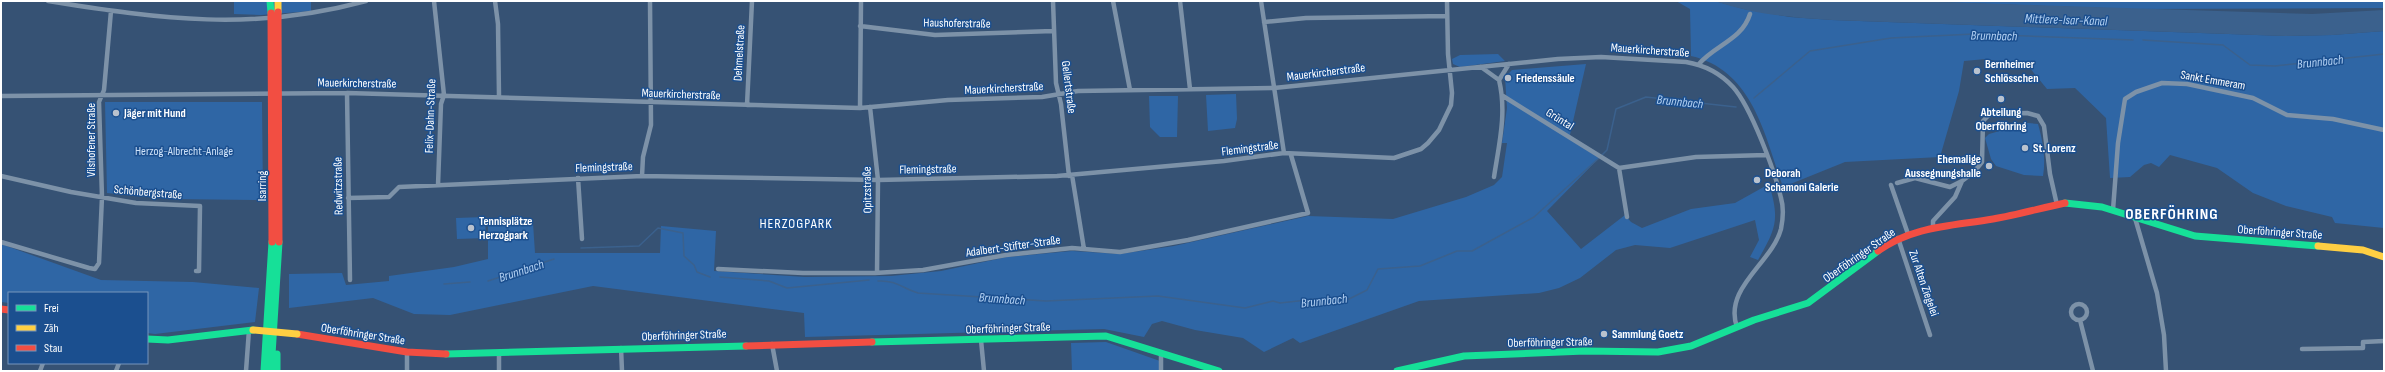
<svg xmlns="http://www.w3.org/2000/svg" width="2385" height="372" font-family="'Sofia Sans Condensed',sans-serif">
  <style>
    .green { fill: #2f66a5 }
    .water { fill: #3b618d }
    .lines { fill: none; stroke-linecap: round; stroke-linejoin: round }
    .stream { stroke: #3b618d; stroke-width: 1.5 }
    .street { stroke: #7d92a8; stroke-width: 4.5 }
    .fast { stroke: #16e098; stroke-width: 7 }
    .slow { stroke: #ffcf43; stroke-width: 7 }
    .jam { stroke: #f24e42; stroke-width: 7 }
    .slow-bridge { stroke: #ffcf43; stroke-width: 7 }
    .jam-bridge { stroke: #f24e42; stroke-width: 7 }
    .poi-dot { fill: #b9c2ce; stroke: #1b4f8f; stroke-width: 1.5 }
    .labels { text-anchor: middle; stroke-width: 3; stroke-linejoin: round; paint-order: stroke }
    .street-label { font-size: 12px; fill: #fff; stroke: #1b4f8f }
    .poi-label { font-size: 12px; font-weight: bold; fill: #fff; stroke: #1b4f8f; text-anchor: start }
    .park-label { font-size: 12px; fill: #cfe3fa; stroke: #1b4f8f }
    .water-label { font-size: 13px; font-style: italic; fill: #b5d3f5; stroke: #1b4f8f }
    .quarter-label { font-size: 14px; letter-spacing: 1px; fill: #fff; stroke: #1b4f8f }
    .district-label { font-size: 16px; font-weight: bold; letter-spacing: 1px; fill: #fff; stroke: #1b4f8f }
  </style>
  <rect width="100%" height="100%" fill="#365274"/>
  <path class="green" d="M234,1H311V11L261,15L234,14Z
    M1676,1H1715L1744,9L1790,17L1832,20L2285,36L2332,35L2384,31V228L2335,223L2332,217L2286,206L2253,193L2217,168L2170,155L2159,167L2151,163L2144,165L2130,177L2110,178L2106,118L2075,88L2047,89L2029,67L1986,59L1964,61L1959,91L1940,157L1845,162L1783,187C1765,136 1753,70 1691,56L1690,9Z
    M1907,1H2384V8L2131,9Z
    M1498,54L1505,61L1460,67L1453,64L1452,59L1460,55Z
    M1586,64L1569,139L1599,158L1547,211L1581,249L1625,215L1631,222L1642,228L1691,209L1735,203L1769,184C1780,220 1776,228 1758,260L1750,257L1759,240L1755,220L1670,248L1635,245L1616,250L1580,278L1559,288L1539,293L1419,301L1300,343L1293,338L1264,352L1243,338L1195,330L1162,321L1152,324L1144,337L1104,329L805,337L804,313L593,286L450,315L414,314L373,298L289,308V274L342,273L346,285L389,281V276L454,267L488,259V225L533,223L535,253H660L661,226L716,231L714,271L805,277L891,276L941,271L1007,257L1072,251L1120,254L1174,246L1308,216L1393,219L1466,197L1494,185L1502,177L1507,143H1502L1507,108L1505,77L1512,70Z
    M1236,94L1237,119L1235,128L1208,131L1206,95Z
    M1149,96H1178L1177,137H1160L1150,127Z
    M105,102H262L263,200L170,199L107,193Z
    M2028,123L2038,124C2043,142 2046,158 2043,176L2024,175L1996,166L1991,159L1985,138L1989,134Z
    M485,217L486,238L457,239L456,218Z
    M1,244L101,280L193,282L259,288L255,322L155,334L147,333V293H9V303L1,302Z
    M1106,342L1160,361V371H1072L1071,343Z"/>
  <path class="water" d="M1715,1H1907L2312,14L2384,10V31L2332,35L2285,36L1832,20C1793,18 1752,14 1715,1Z"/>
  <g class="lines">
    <path class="stream" d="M2143,40L2223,45L2250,65L2275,66L2384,54
      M1754,98L1810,51L1891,38L1974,34L2133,40
      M1602,155L1607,150L1616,109L1646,97L1736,107
      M581,248L639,246L658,228L683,233L684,256L694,265L697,272L710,277
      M720,277L769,281L787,288L869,280
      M488,281L554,259
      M878,281C896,280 902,288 918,293L1046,301L1158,296L1245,308L1273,301L1280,303L1316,299H1349L1367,290L1378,269L1420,266L1457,251H1472L1534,217L1599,158
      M444,284L470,282"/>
    <path class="street" d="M48,1C162,19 252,32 366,1
      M434,1L444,95L441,104L438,185
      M495,1L498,24L499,96
      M1053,1L1056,83L1061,104L1069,176
      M1113,1L1130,90
      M1180,1L1190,89
      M1261,1L1284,153
      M1264,22L1306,18L1447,16
      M860,26L935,35L1053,31
      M1699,64C1715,45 1742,40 1750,14
      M1481,67L1499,80C1507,113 1499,144 1494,177
      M1499,80L1509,64
      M347,93L350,280
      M1,96L347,93L860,108L948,100L1042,97L1078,91L1274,88L1558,59L1601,57L1686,62C1704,65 1721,74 1733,87C1751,107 1775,172 1781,198C1784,208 1783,219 1781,229C1772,263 1723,288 1737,327
      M1503,96L1619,168L1696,157L1766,155
      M747,105L752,1
      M870,107L878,180L877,273
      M860,108L861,1
      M1619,168L1627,217
      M1072,175L1084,249
      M1,176L71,192L136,203L200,206L199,271H196
      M642,176L643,157L651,125L650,1
      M578,178L582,239
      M1897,183L1915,178L1950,187L1962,181
      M1891,185L1908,234
      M348,198L389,197L399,187L642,176L878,180L1057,176L1224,161L1284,153L1394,158L1421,149L1428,143L1439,130L1451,105L1452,93L1448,54L1447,1
      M2113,210L2118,143L2125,99L2136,92L2162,83L2187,84L2253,98L2287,115L2333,119L2384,130
      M2135,218L2157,293L2164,335L2166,371
      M1933,227V221L1955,197L1962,181L1974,172L1982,162L1983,121L1990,114L2027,113L2038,116L2044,126L2050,174L2057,205
      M1898,238L1930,335
      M1,242L89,268L95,269L99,263L102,197L99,102L104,90L111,11
      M718,269L803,273H875L923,270L1006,255L1072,248L1120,252L1188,240L1308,213L1291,155
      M2071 312a8 8 0 1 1 16 0a8 8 0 1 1-16 0Z
      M2080,320L2093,371
      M981,340L984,371
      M772,344L777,371
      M621,348L622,371
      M2302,349L2363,348V342L2384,341
      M499,352V371
      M40,371L43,363
      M116,371L119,363
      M246,371L249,330
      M407,371V352
      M1161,371V353"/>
    <path class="fast" d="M270,1L271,13
      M2065,203L2102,207L2195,236L2318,246
      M147,339L168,340L253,330
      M872,342L1106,336L1219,371
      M277,354V371
      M446,354L746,346
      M264,371L272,242
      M271,371L279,242
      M1397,371L1464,356L1585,351L1658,352L1691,346L1754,320L1808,303L1878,251"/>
    <path class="slow" d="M278,1V12
      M2318,246L2363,250L2384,257"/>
    <path class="jam" d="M1878,251C1913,226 1952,226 1993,219C2017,215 2041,208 2065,203
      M1,309L9,310
      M297,334L407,352L446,354
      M746,346L872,342"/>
    <path class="slow-bridge" d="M253,330L297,334"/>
    <path class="jam-bridge" d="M278,12L279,242
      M271,13L272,242"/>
  </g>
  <g class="poi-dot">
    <circle cx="1977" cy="71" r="4"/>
    <circle cx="1508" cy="78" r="4"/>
    <circle cx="2001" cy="99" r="4"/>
    <circle cx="116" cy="113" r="4"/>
    <circle cx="2025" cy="148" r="4"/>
    <circle cx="1989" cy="166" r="4"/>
    <circle cx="1757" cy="180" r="4"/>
    <circle cx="471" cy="228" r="4"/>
    <circle cx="1604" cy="334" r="4"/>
  </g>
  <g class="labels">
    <g class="street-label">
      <text transform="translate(957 23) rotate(1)" y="4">Haushoferstraße</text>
      <text transform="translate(1650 50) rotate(4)" y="4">Mauerkircherstraße</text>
      <text transform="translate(739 53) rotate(-87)" y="4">Dehmelstraße</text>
      <text transform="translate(1326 72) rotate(-7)" y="4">Mauerkircherstraße</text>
      <text transform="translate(2213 80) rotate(10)" y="4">Sankt Emmeram</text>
      <text transform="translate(357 83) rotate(1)" y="4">Mauerkircherstraße</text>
      <text transform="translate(1069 87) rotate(83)" y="4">Gellertstraße</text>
      <text transform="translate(1004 88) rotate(-3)" y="4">Mauerkircherstraße</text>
      <text transform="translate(681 94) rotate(2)" y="4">Mauerkircherstraße</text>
      <text transform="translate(430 116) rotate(-88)" y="4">Felix-Dahn-Straße</text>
      <text transform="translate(1560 119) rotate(32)" y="4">Grüntal</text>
      <text transform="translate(91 140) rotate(-90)" y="4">Vilshofener Straße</text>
      <text transform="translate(1250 148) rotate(-7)" y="4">Flemingstraße</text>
      <text transform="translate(604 167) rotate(-2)" y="4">Flemingstraße</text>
      <text transform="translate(928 169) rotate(-1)" y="4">Flemingstraße</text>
      <text transform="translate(262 186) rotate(-90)" y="4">Isarring</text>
      <text transform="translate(338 186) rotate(-91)" y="4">Redwitzstraße</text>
      <text transform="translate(867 190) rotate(-91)" y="4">Opitzstraße</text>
      <text transform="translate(148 192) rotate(5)" y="4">Schönbergstraße</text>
      <text transform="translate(2280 232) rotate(4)" y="4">Oberföhringer Straße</text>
      <text transform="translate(1013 246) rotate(-8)" y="4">Adalbert-Stifter-Straße</text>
      <text transform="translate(1859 255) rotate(-35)" y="4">Oberföhringer Straße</text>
      <text transform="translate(1924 283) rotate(71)" y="4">Zur Alten Ziegelei</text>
      <text transform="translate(1008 328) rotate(-2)" y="4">Oberföhringer Straße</text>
      <text transform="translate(363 334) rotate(9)" y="4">Oberföhringer Straße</text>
      <text transform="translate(684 335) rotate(-2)" y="4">Oberföhringer Straße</text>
      <text transform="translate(1550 342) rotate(-1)" y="4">Oberföhringer Straße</text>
    </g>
    <g class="poi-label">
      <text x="1985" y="68">Bernheimer<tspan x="1985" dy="14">Schlösschen</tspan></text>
      <text x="1516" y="82">Friedenssäule</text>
      <text x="2001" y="116" text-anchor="middle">Abteilung<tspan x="2001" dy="14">Oberföhring</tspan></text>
      <text x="124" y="117">Jäger mit Hund</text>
      <text x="2033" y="152">St. Lorenz</text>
      <text x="1981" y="163" text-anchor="end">Ehemalige<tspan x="1981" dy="14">Aussegnungshalle</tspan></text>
      <text x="1765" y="177">Deborah<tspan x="1765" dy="14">Schamoni Galerie</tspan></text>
      <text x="479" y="225">Tennisplätze<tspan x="479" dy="14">Herzogpark</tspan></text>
      <text x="1612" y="338">Sammlung Goetz</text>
    </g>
    <g class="park-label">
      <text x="184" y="155">Herzog-Albrecht-Anlage</text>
    </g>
    <g class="water-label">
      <text transform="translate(2066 19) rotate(2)" y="5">Mittlere-Isar-Kanal</text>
      <text transform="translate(1994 35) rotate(1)" y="5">Brunnbach</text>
      <text transform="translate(2320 61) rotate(-6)" y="5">Brunnbach</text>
      <text transform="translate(1680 101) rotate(6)" y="5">Brunnbach</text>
      <text transform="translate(521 270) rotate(-18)" y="5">Brunnbach</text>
      <text transform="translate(1002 298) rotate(4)" y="5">Brunnbach</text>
      <text transform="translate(1324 300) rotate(-6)" y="5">Brunnbach</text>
    </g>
    <g class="quarter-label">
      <text x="796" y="228">HERZOGPARK</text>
    </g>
    <g class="district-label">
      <text x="2172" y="219">OBERFÖHRING</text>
    </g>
  </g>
  <rect width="2385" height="372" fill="none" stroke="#ffffff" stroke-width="4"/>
  <rect x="8" y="292" width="140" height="72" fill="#1b4f8f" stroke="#7695bc"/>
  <rect x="16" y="305" width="20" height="6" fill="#16e098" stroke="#7695bc"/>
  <text x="44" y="312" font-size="12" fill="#ffffff">Frei</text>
  <rect x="16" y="325" width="20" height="6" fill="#ffcf43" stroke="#7695bc"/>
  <text x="44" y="332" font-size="12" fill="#ffffff">Zäh</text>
  <rect x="16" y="345" width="20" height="6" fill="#f24e42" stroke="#7695bc"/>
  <text x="44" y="352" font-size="12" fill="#ffffff">Stau</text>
</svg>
